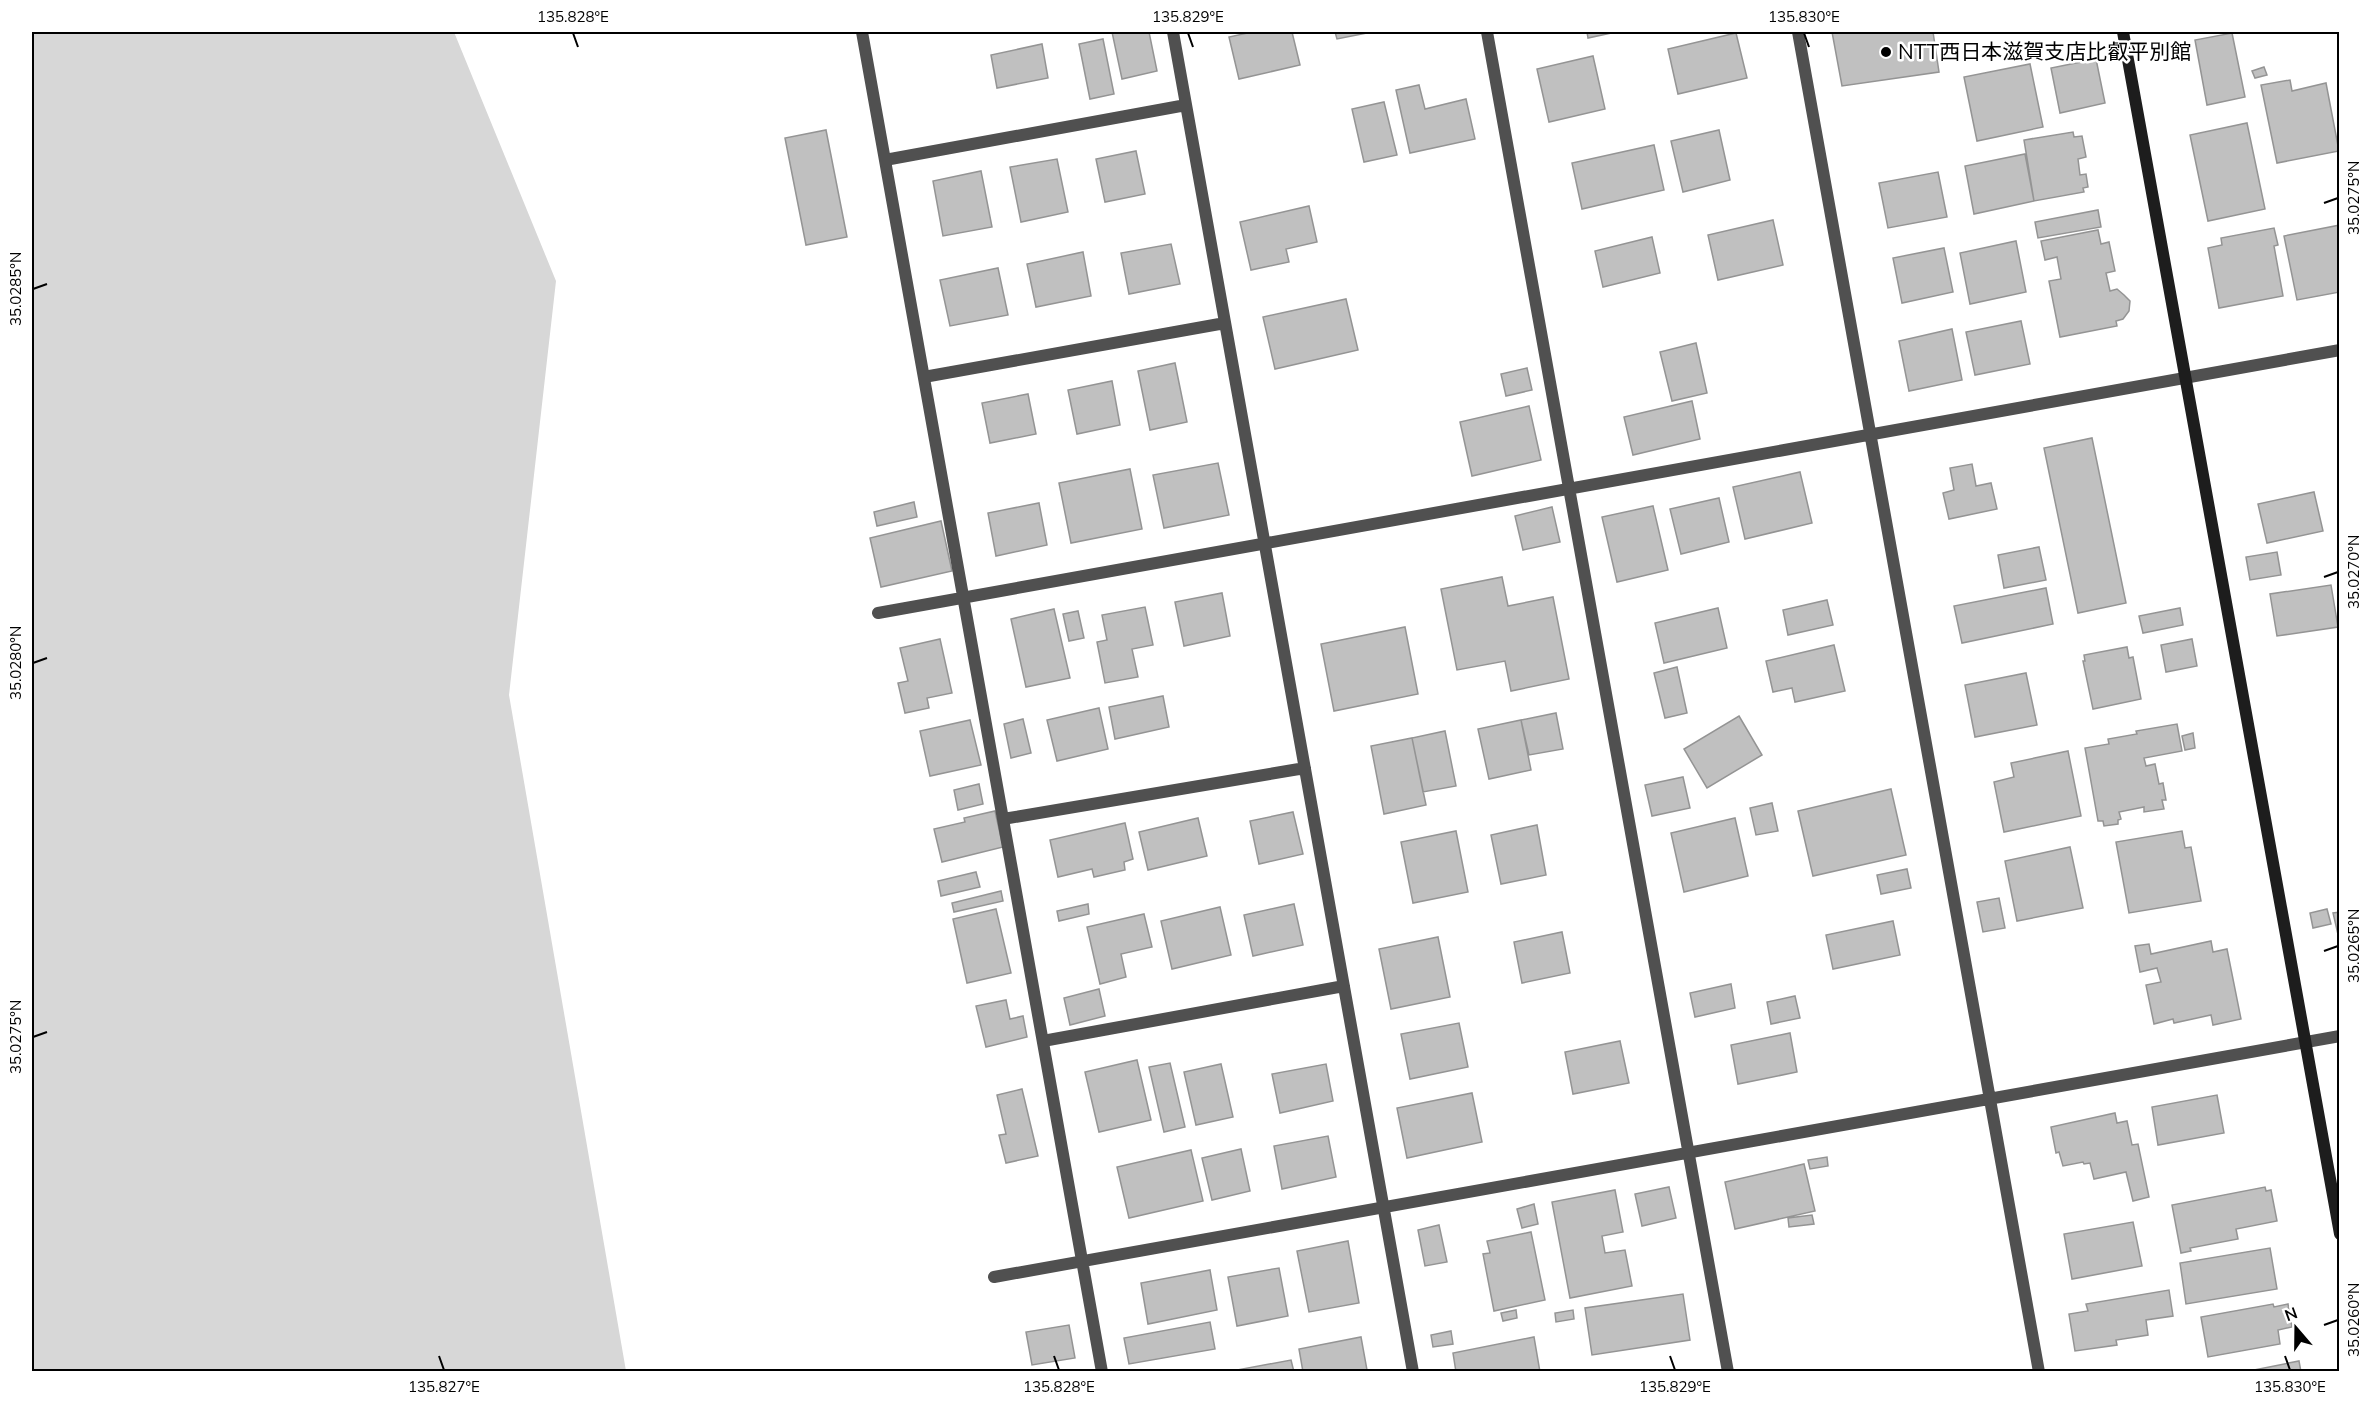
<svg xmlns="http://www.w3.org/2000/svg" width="2371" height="1403" font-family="Mulish,'Noto Sans JP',sans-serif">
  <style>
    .green { fill: #d7d7d7 }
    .building { fill: #c0c0c0; stroke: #949494; stroke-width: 1.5 }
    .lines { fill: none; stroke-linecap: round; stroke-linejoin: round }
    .street { stroke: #505050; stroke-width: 12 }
    .secondary { stroke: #1d1d1d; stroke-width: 12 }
    .ticks { fill: none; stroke: #000; stroke-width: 2 }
    .poi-dot { fill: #000; stroke: #fff; stroke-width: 2 }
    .labels { text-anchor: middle; stroke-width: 5; stroke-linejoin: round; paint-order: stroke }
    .poi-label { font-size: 21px; fill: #000; stroke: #fff; text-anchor: start }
    .neatline { fill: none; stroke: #000; stroke-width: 2 }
    .ticks-label { font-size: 15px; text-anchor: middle; fill: #000 }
  </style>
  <rect width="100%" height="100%" fill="#fff"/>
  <path class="green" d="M32,32H454L556,281L509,695L626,1371H32Z"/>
  <path class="building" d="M1112,32H1149L1157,71L1122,79Z
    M1252,32H1292L1300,65L1239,79L1229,37Z
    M1335,32H1372L1337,39Z
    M1587,32H1616L1588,38Z
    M1832,32H1933L1939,72L1842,86Z
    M1736,33L1747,78L1678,94L1668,49Z
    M2232,33L2245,97L2207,105L2195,40Z
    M1103,39L1114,94L1090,99L1079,44Z
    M1042,44L1048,78L997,88L991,55Z
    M1593,56L1605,109L1549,122L1537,69Z
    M2096,59L2105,103L2060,113L2051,68Z
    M2030,64L2043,127L1977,141L1964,77Z
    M2264,67L2267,75L2255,78L2252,71Z
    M2290,80L2292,91L2326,83L2339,151L2277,163L2261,85Z
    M1419,85L1425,109L1466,99L1475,139L1410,153L1396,90Z
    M1384,102L1397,155L1364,162L1352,109Z
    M2247,123L2265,209L2208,221L2190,135Z
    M826,130L847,237L806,245L785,138Z
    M1719,130L1730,180L1683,192L1671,141Z
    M2073,132L2074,137L2082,136L2086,157L2078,159L2080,175L2086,174L2088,187L2083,188L2084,192L2034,201L2024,140Z
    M1654,145L1664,190L1582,209L1572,163Z
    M1136,151L1145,194L1105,202L1096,159Z
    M2025,154L2034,201L1974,214L1965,166Z
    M1057,159L1068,212L1021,222L1010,167Z
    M981,171L992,227L943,236L933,181Z
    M1938,172L1947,217L1888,228L1879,183Z
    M1309,206L1317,242L1286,249L1289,262L1251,270L1240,222Z
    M2098,210L2101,227L2038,238L2035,222Z
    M1773,220L1783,265L1718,280L1708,235Z
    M2340,225V292L2297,300L2284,236Z
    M2274,228L2278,245L2274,246L2283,296L2219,308L2208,248L2222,245L2221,238Z
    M2098,230L2101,244L2109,242L2115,271L2106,273L2110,291L2117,289L2124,295L2130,301L2129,311L2123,319L2116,321L2117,326L2060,337L2049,281L2061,279L2057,257L2045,260L2041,241Z
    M1652,237L1660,273L1603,287L1595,251Z
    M2016,241L2026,292L1970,304L1960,253Z
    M1171,244L1180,284L1129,294L1121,253Z
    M1944,248L1953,292L1902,303L1893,258Z
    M1083,252L1091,296L1036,307L1027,264Z
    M998,268L1008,315L950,326L940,280Z
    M1346,299L1358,350L1275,369L1263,317Z
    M2021,321L2030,364L1975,375L1966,332Z
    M1952,329L1962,380L1909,391L1899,341Z
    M1696,343L1707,393L1672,401L1660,352Z
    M1175,363L1187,422L1150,430L1138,371Z
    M1527,368L1532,390L1506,396L1501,374Z
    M1112,381L1120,425L1077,434L1068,390Z
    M1028,394L1036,434L990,443L982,403Z
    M1692,401L1700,439L1633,455L1624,417Z
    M1529,406L1541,460L1472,476L1460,422Z
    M2092,438L2126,603L2078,613L2044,448Z
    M1218,463L1229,515L1164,528L1153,475Z
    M1972,464L1976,486L1991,483L1997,509L1949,519L1943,493L1954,490L1950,468Z
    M1130,469L1142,529L1071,543L1059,483Z
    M1800,472L1812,523L1745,539L1733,487Z
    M2314,492L2323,531L2267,543L2258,504Z
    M1719,498L1729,542L1681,554L1670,509Z
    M914,502L917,517L877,526L874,512Z
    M1039,503L1047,545L996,556L988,513Z
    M1653,506L1668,570L1617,582L1602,517Z
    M1552,507L1560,542L1523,550L1515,516Z
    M941,521L952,571L881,587L870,538Z
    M2039,547L2046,580L2004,588L1998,555Z
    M2277,552L2281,575L2250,580L2246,557Z
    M1502,577L1508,606L1553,597L1569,679L1511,691L1505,661L1457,670L1441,589Z
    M2331,585L2338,627L2277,636L2270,594Z
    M2046,588L2053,624L1962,643L1954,606Z
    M1222,593L1230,636L1184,646L1175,602Z
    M1827,600L1833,625L1788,635L1783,610Z
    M1145,607L1153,645L1132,649L1138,677L1105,683L1097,642L1107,640L1102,615Z
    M1718,608L1727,648L1664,663L1655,623Z
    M2180,608L2183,625L2143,633L2139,616Z
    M1054,609L1070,678L1026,687L1011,619Z
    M1078,611L1084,638L1069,641L1063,614Z
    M1405,627L1418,694L1334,711L1321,644Z
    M940,639L952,693L927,698L929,708L905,713L898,683L908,681L900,648Z
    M2192,639L2197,666L2166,672L2161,645Z
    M1834,645L1845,691L1795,702L1792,688L1773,692L1766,661Z
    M2127,647L2129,658L2133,657L2141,699L2093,709L2083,661H2085L2084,655Z
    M1677,667L1687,713L1665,718L1654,673Z
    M2026,673L2037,725L1975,737L1965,685Z
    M1163,696L1169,727L1115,739L1109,707Z
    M1099,708L1108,749L1057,761L1047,720Z
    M1556,713L1563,749L1529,755L1521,720Z
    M1739,716L1762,755L1707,788L1684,749Z
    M1023,719L1031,753L1011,758L1004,724Z
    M970,720L981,765L930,776L920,731Z
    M1521,720L1531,770L1489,779L1478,729Z
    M2177,724L2182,751L2144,758L2146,766L2155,764L2159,784L2163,783L2166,800H2162L2164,809L2144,812V807L2119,812L2121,819L2118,820V824L2104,826L2103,821H2098L2085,748L2109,744L2108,739L2137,734L2136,731Z
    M1445,731L1456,786L1423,792L1412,738Z
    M2193,733L2195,748L2185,750L2182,736Z
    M1412,738L1426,805L1384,814L1371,746Z
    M2068,751L2081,816L2004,832L1994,782L2014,777L2011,763Z
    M1683,777L1690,808L1652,816L1645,785Z
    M979,784L983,804L958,810L954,790Z
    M1891,789L1906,855L1813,876L1798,811Z
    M1772,803L1778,831L1756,835L1750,808Z
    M995,811L1003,847L942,862L934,829L965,822L964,818Z
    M1293,812L1303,854L1259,864L1250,821Z
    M1198,818L1207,856L1148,870L1139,832Z
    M1735,818L1748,876L1684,892L1671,833Z
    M1125,823L1133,859L1124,862L1125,870L1094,877L1092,869L1058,877L1050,840Z
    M1537,825L1546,875L1501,884L1491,835Z
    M1456,831L1468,892L1413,903L1401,842Z
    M2182,831L2185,848L2191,847L2201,901L2129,913L2116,842Z
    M2070,847L2083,908L2017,921L2005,861Z
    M1907,869L1911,888L1881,894L1877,875Z
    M976,872L980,887L941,896L938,881Z
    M1001,891L1003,901L954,912L952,903Z
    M1999,898L2005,928L1983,932L1977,902Z
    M1088,904L1089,914L1059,921L1057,911Z
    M1294,904L1303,945L1253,956L1244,915Z
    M1220,907L1231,955L1172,969L1161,921Z
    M996,909L1011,973L967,983L953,919Z
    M2327,909L2331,924L2313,928L2310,913Z
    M2340,912V943L2333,913Z
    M1144,914L1152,947L1121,954L1126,977L1100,984L1087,927Z
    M1893,921L1900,955L1833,969L1826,935Z
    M1562,932L1570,973L1522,983L1514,942Z
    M1438,937L1450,997L1391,1009L1379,949Z
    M2211,941L2213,952L2227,949L2241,1019L2213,1025L2211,1015L2174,1023L2173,1019L2154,1024L2146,985L2161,982L2157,968L2140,972L2135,946L2149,944L2151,954Z
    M1731,984L1735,1008L1695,1017L1690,993Z
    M1099,989L1105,1016L1070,1025L1064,998Z
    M1795,996L1800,1018L1771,1024L1767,1002Z
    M1006,1000L1010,1019L1023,1016L1027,1037L986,1047L976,1006Z
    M1459,1023L1468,1067L1410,1079L1401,1034Z
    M1790,1033L1797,1072L1738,1084L1731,1045Z
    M1620,1041L1629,1083L1573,1094L1565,1052Z
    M1137,1060L1151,1120L1099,1132L1085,1072Z
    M1170,1063L1185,1127L1164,1132L1149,1067Z
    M1221,1064L1233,1117L1196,1125L1184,1072Z
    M1326,1064L1333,1101L1280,1113L1272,1074Z
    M1022,1089L1038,1156L1006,1163L999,1135L1006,1134L997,1095Z
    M1472,1093L1482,1142L1407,1158L1397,1108Z
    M2217,1095L2224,1133L2158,1145L2152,1107Z
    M2115,1113L2117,1123L2127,1121L2132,1145L2138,1144L2149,1197L2133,1201L2126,1172L2094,1179L2090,1163L2084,1164L2083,1162L2063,1166L2059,1152L2056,1153L2051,1127Z
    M1328,1136L1336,1177L1282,1189L1274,1146Z
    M1241,1149L1250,1191L1212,1200L1202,1158Z
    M1191,1150L1203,1201L1129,1218L1117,1167Z
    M1827,1157L1828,1166L1810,1169L1808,1160Z
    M1804,1164L1815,1211L1735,1229L1725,1182Z
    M1669,1187L1676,1218L1642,1226L1635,1194Z
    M2265,1187L2266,1191L2271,1190L2277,1221L2236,1229L2238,1239L2190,1248L2191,1251L2181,1253L2172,1205Z
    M1615,1190L1623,1232L1602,1236L1605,1253L1625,1250L1632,1286L1570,1298L1552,1202Z
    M1534,1204L1538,1224L1522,1228L1517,1209Z
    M1812,1215L1814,1224L1789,1227L1788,1218Z
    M2133,1222L2142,1266L2072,1279L2064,1234Z
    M1439,1225L1447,1262L1425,1266L1418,1230Z
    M1531,1232L1545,1300L1494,1311L1483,1254L1490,1253L1487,1241Z
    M1348,1241L1359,1303L1309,1312L1297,1251Z
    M2270,1248L2277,1289L2186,1304L2180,1263Z
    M1279,1268L1288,1316L1237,1326L1228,1277Z
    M1210,1270L1217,1310L1148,1324L1141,1283Z
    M2169,1290L2173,1316L2146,1320L2148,1335L2116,1340L2117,1345L2075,1351L2069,1314L2088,1311L2086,1304Z
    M1683,1294L1690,1340L1592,1355L1585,1308Z
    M2273,1304L2274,1307L2288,1304L2292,1327L2278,1330L2280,1344L2208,1357L2201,1317Z
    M1516,1310L1517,1318L1503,1321L1501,1313Z
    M1573,1310L1574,1319L1556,1322L1555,1313Z
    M1210,1322L1215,1349L1129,1364L1124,1338Z
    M1069,1325L1075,1358L1032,1365L1026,1332Z
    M1451,1331L1453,1344L1433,1347L1431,1335Z
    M1361,1337L1367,1370L1303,1372L1299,1349Z
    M1534,1337L1540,1372H1456L1453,1353Z
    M1291,1360L1294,1372H1238L1237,1370Z
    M2299,1361L2301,1372H2244Z"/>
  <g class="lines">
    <path class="street" d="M862,32L1102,1372
      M1173,32L1413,1372
      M1487,32L1728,1372
      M1798,32L2039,1372
      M885,160L1186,105
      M924,377L1225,323
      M878,613L2340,350
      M1003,819L1305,768
      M1043,1041L1344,986
      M994,1277L2340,1036"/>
    <path class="secondary" d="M2123,32L2340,1234"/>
  </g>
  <path class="ticks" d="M573,33L578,47M1188,33L1193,47M1804,33L1809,47M2324,203L2338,198M33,289L47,284M2324,577L2338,572M33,663L47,658M2324,951L2338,946M33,1037L47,1032M2324,1325L2338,1320M439,1356L444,1370M1054,1356L1059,1370M1670,1356L1675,1370M2285,1356L2290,1370"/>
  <circle class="poi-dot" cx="1886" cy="52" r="6"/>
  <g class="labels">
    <g class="poi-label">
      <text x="1898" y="59">NTT西日本滋賀支店比叡平別館</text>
    </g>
  </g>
  <rect width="2371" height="1403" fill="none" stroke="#ffffff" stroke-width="66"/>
  <g transform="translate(2296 1328) rotate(340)" stroke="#ffffff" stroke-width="4.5" paint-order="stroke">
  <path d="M0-4.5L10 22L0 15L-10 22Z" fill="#000000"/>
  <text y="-9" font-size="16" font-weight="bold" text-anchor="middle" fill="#000000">N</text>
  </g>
  <rect x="33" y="33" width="2305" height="1337" class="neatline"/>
  <g class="ticks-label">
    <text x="573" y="22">135.828°E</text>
    <text x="1188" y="22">135.829°E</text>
    <text x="1804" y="22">135.830°E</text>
    <text transform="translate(2354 198) rotate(-90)" y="5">35.0275°N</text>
    <text transform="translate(16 289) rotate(-90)" y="5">35.0285°N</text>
    <text transform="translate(2354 572) rotate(-90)" y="5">35.0270°N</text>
    <text transform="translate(16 663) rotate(-90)" y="5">35.0280°N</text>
    <text transform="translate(2354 946) rotate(-90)" y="5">35.0265°N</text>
    <text transform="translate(16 1037) rotate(-90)" y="5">35.0275°N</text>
    <text transform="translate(2354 1320) rotate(-90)" y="5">35.0260°N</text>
    <text x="444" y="1392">135.827°E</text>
    <text x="1059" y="1392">135.828°E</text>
    <text x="1675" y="1392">135.829°E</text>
    <text x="2290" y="1392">135.830°E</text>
  </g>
</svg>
